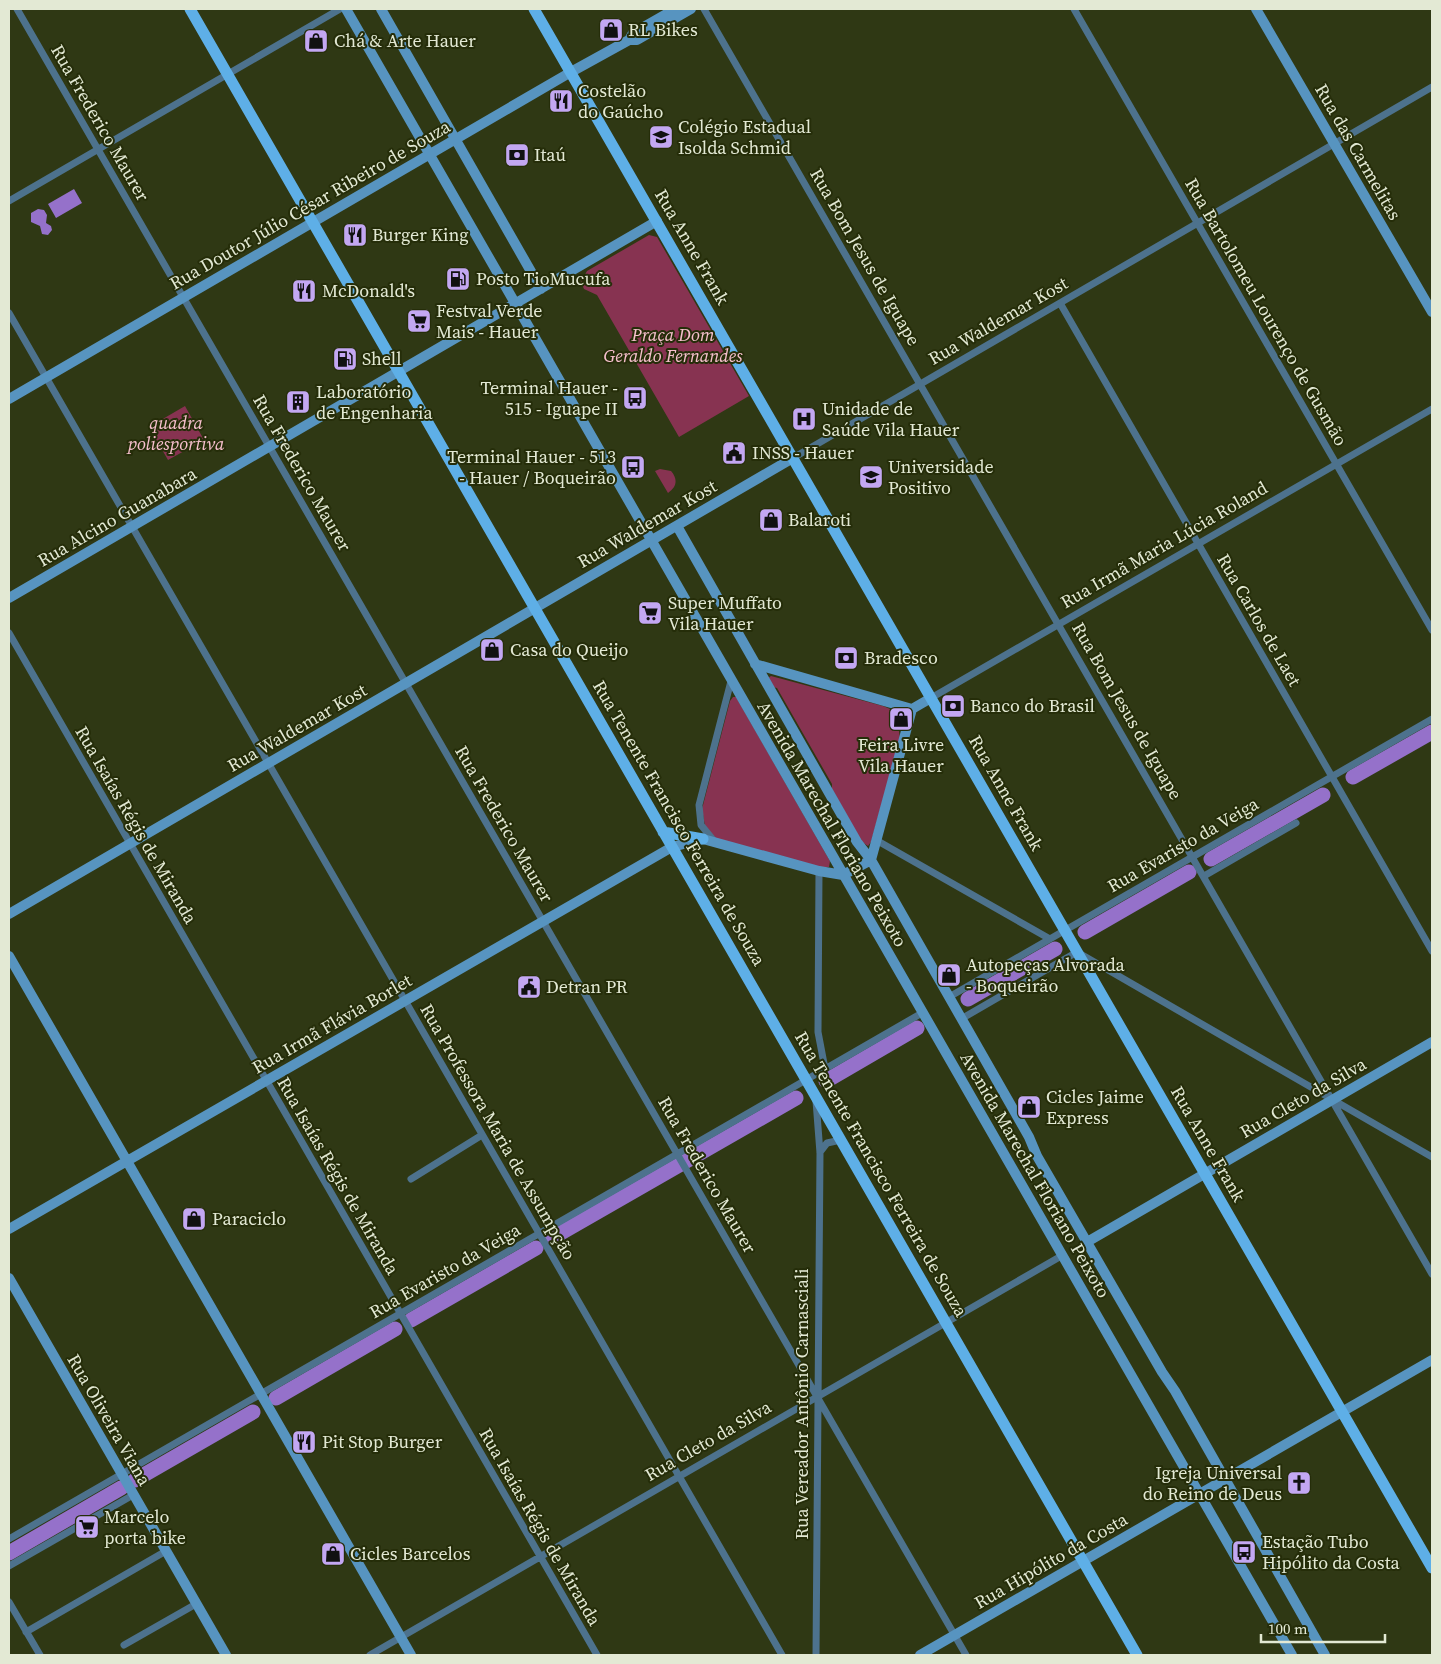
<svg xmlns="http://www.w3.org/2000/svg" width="1441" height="1664" font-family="'Source Serif 4',serif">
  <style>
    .green { fill: #873351 }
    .water { fill: #9571ca }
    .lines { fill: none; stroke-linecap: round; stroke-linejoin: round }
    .river { stroke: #9571ca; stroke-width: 15 }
    .street { stroke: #4d728d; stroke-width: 7 }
    .secondary { stroke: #5794c0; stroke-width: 10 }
    .primary { stroke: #5eafe7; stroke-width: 11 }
    .labels { text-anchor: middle; stroke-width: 4; stroke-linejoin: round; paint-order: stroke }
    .poi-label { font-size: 18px; fill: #e3e9d4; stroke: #252d09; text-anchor: start }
    .street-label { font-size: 18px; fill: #e3e9d4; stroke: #252d09 }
    .park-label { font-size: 18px; font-style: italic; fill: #f7c0ce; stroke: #252d09 }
  </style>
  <rect width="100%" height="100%" fill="#2f3814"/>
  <path class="green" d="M649,235L657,237L749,396L679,437L597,295L584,289L581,282L587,271Z
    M185,406L204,440L168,460L149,427Z
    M660,469L671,471C678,479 677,487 668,493L655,471Z
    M771,676L883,706L890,709L897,719L900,738L871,842L868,846L862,842L832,789V784L777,688L772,687L768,678Z
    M733,697H736L830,861L829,867H820L714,838L705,826L702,809L730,701Z"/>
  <path class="water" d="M74,189L82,203L56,218L48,204Z
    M38,209L44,210L47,215L46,223L51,226L52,230L48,235L42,234L40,226L31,222V213Z"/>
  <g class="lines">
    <path class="river" d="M1353,777L1432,732
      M1211,859L1323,795
      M1085,932L1189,872
      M968,999L1055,949
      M826,1081L917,1028
      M552,1238L796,1098
      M411,1320L536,1248
      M276,1398L395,1329
      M135,1480L253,1412
      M9,1553L121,1488"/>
    <path class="street" d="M17,9L966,1655
      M704,9L1432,1274
      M1074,9L1432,630
      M9,201L340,9
      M1060,303L1432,951
      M9,313L782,1655
      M793,458L1432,87
      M9,633L597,1655
      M931,698L1432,409
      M876,840L1050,939
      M714,841L701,825L699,805L731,681
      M819,871L818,1032L825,1069
      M1204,876L1296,823
      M949,997L1432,719
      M961,1019L1077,952L1432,1157
      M816,1101L820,1153L816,1655
      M820,1152L827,1143L841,1140
      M411,1179L482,1135
      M9,1539L922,1013
      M9,1566L133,1495
      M9,1602L40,1655
      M26,1632L166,1551
      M124,1645L196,1604
      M370,1655L1063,1255"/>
    <path class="secondary" d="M346,9L1292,1655
      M381,9L541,289
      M1256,9L1432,312
      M629,40L633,33L675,9
      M9,399L571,72L629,40H637L691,9
      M677,526L857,842L871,860L1029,1137L1037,1156L1162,1372L1175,1391L1325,1655
      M9,598L657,221
      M755,664L912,709
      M912,709L931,698
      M9,914L793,458
      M9,956L411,1655
      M9,1229L672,847L703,839L819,871L843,875L871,860L912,709
      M1087,1242L1432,1042
      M9,1278L226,1655
      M920,1655L1432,1360"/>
    <path class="primary" d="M190,9L1137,1655
      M534,9L1432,1568
      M663,832L703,839"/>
  </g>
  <defs>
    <symbol id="shop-square" viewBox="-11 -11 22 22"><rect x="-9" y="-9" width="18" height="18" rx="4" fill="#c3a7f2" stroke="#252d09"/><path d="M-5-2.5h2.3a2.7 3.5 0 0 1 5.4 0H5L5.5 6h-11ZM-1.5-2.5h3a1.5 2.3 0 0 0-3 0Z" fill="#111"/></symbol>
    <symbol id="restaurant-square" viewBox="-11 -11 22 22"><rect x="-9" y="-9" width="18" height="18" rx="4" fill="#c3a7f2" stroke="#252d09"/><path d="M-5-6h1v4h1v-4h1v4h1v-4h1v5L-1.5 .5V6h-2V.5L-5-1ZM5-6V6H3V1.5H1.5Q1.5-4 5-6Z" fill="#111"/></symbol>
    <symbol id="school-square" viewBox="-11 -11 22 22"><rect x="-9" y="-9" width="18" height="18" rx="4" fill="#c3a7f2" stroke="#252d09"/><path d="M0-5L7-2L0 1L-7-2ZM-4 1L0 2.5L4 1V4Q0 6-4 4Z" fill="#111"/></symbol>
    <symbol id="bank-square" viewBox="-11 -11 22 22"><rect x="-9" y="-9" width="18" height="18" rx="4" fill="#c3a7f2" stroke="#252d09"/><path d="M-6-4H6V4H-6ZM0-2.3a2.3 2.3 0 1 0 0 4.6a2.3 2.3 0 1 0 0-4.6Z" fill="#111"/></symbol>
    <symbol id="fuel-square" viewBox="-11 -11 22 22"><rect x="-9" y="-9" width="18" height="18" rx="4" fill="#c3a7f2" stroke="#252d09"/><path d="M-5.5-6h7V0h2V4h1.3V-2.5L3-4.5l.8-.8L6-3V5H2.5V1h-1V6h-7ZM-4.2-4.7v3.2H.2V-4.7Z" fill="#111"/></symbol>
    <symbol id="supermarket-square" viewBox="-11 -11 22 22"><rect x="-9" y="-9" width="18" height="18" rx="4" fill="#c3a7f2" stroke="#252d09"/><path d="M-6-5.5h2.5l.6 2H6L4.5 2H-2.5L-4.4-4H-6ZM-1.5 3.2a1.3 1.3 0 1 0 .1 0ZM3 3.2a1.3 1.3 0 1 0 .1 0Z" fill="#111"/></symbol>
    <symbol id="bus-square" viewBox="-11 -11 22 22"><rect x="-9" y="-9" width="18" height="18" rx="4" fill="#c3a7f2" stroke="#252d09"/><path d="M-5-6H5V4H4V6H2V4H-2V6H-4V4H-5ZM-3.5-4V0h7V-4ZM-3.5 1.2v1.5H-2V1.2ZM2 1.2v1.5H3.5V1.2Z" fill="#111"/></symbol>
    <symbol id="building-square" viewBox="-11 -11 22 22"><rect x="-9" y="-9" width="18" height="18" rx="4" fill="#c3a7f2" stroke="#252d09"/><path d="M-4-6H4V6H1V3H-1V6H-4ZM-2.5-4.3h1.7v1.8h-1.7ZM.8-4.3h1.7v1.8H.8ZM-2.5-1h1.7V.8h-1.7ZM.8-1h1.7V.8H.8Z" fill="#111"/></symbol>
    <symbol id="hospital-square" viewBox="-11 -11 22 22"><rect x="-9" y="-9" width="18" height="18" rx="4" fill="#c3a7f2" stroke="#252d09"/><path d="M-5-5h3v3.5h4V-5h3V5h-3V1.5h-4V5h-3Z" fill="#111"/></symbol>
    <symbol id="civic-square" viewBox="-11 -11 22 22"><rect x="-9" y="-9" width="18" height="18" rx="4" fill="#c3a7f2" stroke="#252d09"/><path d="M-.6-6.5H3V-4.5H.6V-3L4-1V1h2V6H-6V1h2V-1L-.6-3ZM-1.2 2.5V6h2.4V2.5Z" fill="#111"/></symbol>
    <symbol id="university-square" viewBox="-11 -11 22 22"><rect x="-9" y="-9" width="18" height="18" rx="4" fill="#c3a7f2" stroke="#252d09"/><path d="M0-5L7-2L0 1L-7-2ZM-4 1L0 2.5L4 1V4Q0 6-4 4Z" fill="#111"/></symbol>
    <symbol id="church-square" viewBox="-11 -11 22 22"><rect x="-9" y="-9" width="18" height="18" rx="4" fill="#c3a7f2" stroke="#252d09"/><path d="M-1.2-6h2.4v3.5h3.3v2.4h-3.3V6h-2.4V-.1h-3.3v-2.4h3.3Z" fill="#111"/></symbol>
  </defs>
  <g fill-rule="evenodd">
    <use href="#shop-square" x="597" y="16" width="28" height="28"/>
    <use href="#shop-square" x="302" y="27" width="28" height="28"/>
    <use href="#restaurant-square" x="547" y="87" width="28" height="28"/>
    <use href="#school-square" x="647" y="123" width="28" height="28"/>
    <use href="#bank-square" x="503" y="141" width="28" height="28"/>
    <use href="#restaurant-square" x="341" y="221" width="28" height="28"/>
    <use href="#fuel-square" x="444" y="265" width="28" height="28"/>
    <use href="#restaurant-square" x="290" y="277" width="28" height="28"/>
    <use href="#supermarket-square" x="405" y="307" width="28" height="28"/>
    <use href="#fuel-square" x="331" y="345" width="28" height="28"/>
    <use href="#bus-square" x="621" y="384" width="28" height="28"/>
    <use href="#building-square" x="284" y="388" width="28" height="28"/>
    <use href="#hospital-square" x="790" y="405" width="28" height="28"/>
    <use href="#civic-square" x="720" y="439" width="28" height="28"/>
    <use href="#bus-square" x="619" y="453" width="28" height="28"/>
    <use href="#university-square" x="857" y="463" width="28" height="28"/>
    <use href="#shop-square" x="757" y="506" width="28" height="28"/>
    <use href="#supermarket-square" x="636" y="599" width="28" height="28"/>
    <use href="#shop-square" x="478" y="636" width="28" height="28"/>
    <use href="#bank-square" x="832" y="644" width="28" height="28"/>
    <use href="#bank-square" x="939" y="692" width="28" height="28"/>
    <use href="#shop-square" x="887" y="705" width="28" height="28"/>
    <use href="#shop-square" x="935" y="961" width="28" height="28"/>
    <use href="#civic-square" x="515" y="973" width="28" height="28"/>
    <use href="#shop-square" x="1015" y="1093" width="28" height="28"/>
    <use href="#shop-square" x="180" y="1205" width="28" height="28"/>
    <use href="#restaurant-square" x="290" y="1428" width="28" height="28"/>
    <use href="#church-square" x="1285" y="1469" width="28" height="28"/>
    <use href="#supermarket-square" x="73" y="1513" width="28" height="28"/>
    <use href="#bus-square" x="1230" y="1538" width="28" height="28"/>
    <use href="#shop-square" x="319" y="1540" width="28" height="28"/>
  </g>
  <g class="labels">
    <g class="poi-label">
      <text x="628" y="36">RL Bikes</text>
      <text x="334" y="47">Chá &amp; Arte Hauer</text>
      <text x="578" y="97">Costelão<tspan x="578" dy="21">do Gaúcho</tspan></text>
      <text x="678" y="133">Colégio Estadual<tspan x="678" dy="21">Isolda Schmid</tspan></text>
      <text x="534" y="161">Itaú</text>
      <text x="372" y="241">Burger King</text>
      <text x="476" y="285">Posto TioMucufa</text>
      <text x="322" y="297">McDonald's</text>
      <text x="436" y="317">Festval Verde<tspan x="436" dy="21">Mais - Hauer</tspan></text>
      <text x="362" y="365">Shell</text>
      <text x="618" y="394" text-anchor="end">Terminal Hauer -<tspan x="618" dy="21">515 - Iguape II</tspan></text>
      <text x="316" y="398">Laboratório<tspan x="316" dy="21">de Engenharia</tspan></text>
      <text x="822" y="415">Unidade de<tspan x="822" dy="21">Saúde Vila Hauer</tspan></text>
      <text x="752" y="459">INSS - Hauer</text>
      <text x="616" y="463" text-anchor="end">Terminal Hauer - 513<tspan x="616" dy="21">- Hauer / Boqueirão</tspan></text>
      <text x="888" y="473">Universidade<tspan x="888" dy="21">Positivo</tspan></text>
      <text x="788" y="526">Balaroti</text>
      <text x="668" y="609">Super Muffato<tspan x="668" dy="21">Vila Hauer</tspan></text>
      <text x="510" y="656">Casa do Queijo</text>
      <text x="864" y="664">Bradesco</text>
      <text x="970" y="712">Banco do Brasil</text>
      <text x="901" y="751" text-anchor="middle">Feira Livre<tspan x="901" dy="21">Vila Hauer</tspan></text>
      <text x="966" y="971">Autopeças Alvorada<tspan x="966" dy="21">- Boqueirão</tspan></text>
      <text x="546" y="993">Detran PR</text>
      <text x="1046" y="1103">Cicles Jaime<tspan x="1046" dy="21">Express</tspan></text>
      <text x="212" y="1225">Paraciclo</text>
      <text x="322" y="1448">Pit Stop Burger</text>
      <text x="1282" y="1479" text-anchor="end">Igreja Universal<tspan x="1282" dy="21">do Reino de Deus</tspan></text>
      <text x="104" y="1523">Marcelo<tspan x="104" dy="21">porta bike</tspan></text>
      <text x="1262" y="1548">Estação Tubo<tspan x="1262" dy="21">Hipólito da Costa</tspan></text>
      <text x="350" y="1560">Cicles Barcelos</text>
    </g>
    <g class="street-label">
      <text transform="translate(100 123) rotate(60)" y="6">Rua Frederico Maurer</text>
      <text transform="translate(1358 152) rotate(60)" y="6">Rua das Carmelitas</text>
      <text transform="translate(310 205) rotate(-30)" y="6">Rua Doutor Júlio César Ribeiro de Souza</text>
      <text transform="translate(692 247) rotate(60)" y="6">Rua Anne Frank</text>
      <text transform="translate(865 257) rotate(60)" y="6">Rua Bom Jesus de Iguape</text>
      <text transform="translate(1266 312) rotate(60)" y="6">Rua Bartolomeu Lourenço de Gusmão</text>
      <text transform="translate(998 321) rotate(-30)" y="6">Rua Waldemar Kost</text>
      <text transform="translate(302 473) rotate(60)" y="6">Rua Frederico Maurer</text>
      <text transform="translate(117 517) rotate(-30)" y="6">Rua Alcino Guanabara</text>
      <text transform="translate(647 524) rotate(-30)" y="6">Rua Waldemar Kost</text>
      <text transform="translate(1164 545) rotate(-30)" y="6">Rua Irmã Maria Lúcia Roland</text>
      <text transform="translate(1259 620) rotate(60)" y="6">Rua Carlos de Laet</text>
      <text transform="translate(1127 711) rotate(60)" y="6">Rua Bom Jesus de Iguape</text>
      <text transform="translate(297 728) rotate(-30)" y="6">Rua Waldemar Kost</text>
      <text transform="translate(1006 793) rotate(60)" y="6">Rua Anne Frank</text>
      <text transform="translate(679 823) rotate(60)" y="6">Rua Tenente Francisco Ferreira de Souza</text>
      <text transform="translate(504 824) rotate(60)" y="6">Rua Frederico Maurer</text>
      <text transform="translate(832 824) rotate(60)" y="6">Avenida Marechal Floriano Peixoto</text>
      <text transform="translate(136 825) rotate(60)" y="6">Rua Isaías Régis de Miranda</text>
      <text transform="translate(1183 845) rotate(-30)" y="6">Rua Evaristo da Veiga</text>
      <text transform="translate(332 1024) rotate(-30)" y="6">Rua Irmã Flávia Borlet</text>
      <text transform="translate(1303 1098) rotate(-30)" y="6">Rua Cleto da Silva</text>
      <text transform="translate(498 1132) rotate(60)" y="6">Rua Professora Maria de Assumpção</text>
      <text transform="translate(1208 1144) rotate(60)" y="6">Rua Anne Frank</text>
      <text transform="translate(881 1174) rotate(60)" y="6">Rua Tenente Francisco Ferreira de Souza</text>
      <text transform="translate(707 1175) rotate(60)" y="6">Rua Frederico Maurer</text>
      <text transform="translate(1035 1175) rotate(60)" y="6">Avenida Marechal Floriano Peixoto</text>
      <text transform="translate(338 1176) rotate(60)" y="6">Rua Isaías Régis de Miranda</text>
      <text transform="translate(445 1271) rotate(-30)" y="6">Rua Evaristo da Veiga</text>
      <text transform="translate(802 1404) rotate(-90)" y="6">Rua Vereador Antônio Carnasciali</text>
      <text transform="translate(109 1420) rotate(60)" y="6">Rua Oliveira Viana</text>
      <text transform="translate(708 1441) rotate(-30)" y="6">Rua Cleto da Silva</text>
      <text transform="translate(540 1527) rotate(60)" y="6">Rua Isaías Régis de Miranda</text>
      <text transform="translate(1051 1561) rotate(-30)" y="6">Rua Hipólito da Costa</text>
    </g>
    <g class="park-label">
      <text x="673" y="341">Praça Dom<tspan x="673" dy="21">Geraldo Fernandes</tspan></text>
      <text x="176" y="429">quadra<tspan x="176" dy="21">poliesportiva</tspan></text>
    </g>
  </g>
  <rect width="1441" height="1664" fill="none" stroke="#e3e9d4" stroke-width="20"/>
  <path d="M1261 1634v8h124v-8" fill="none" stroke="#e3e9d4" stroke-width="2.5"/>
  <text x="1268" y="1634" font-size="15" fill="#e3e9d4" stroke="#252d09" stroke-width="4" paint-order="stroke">100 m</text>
</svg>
